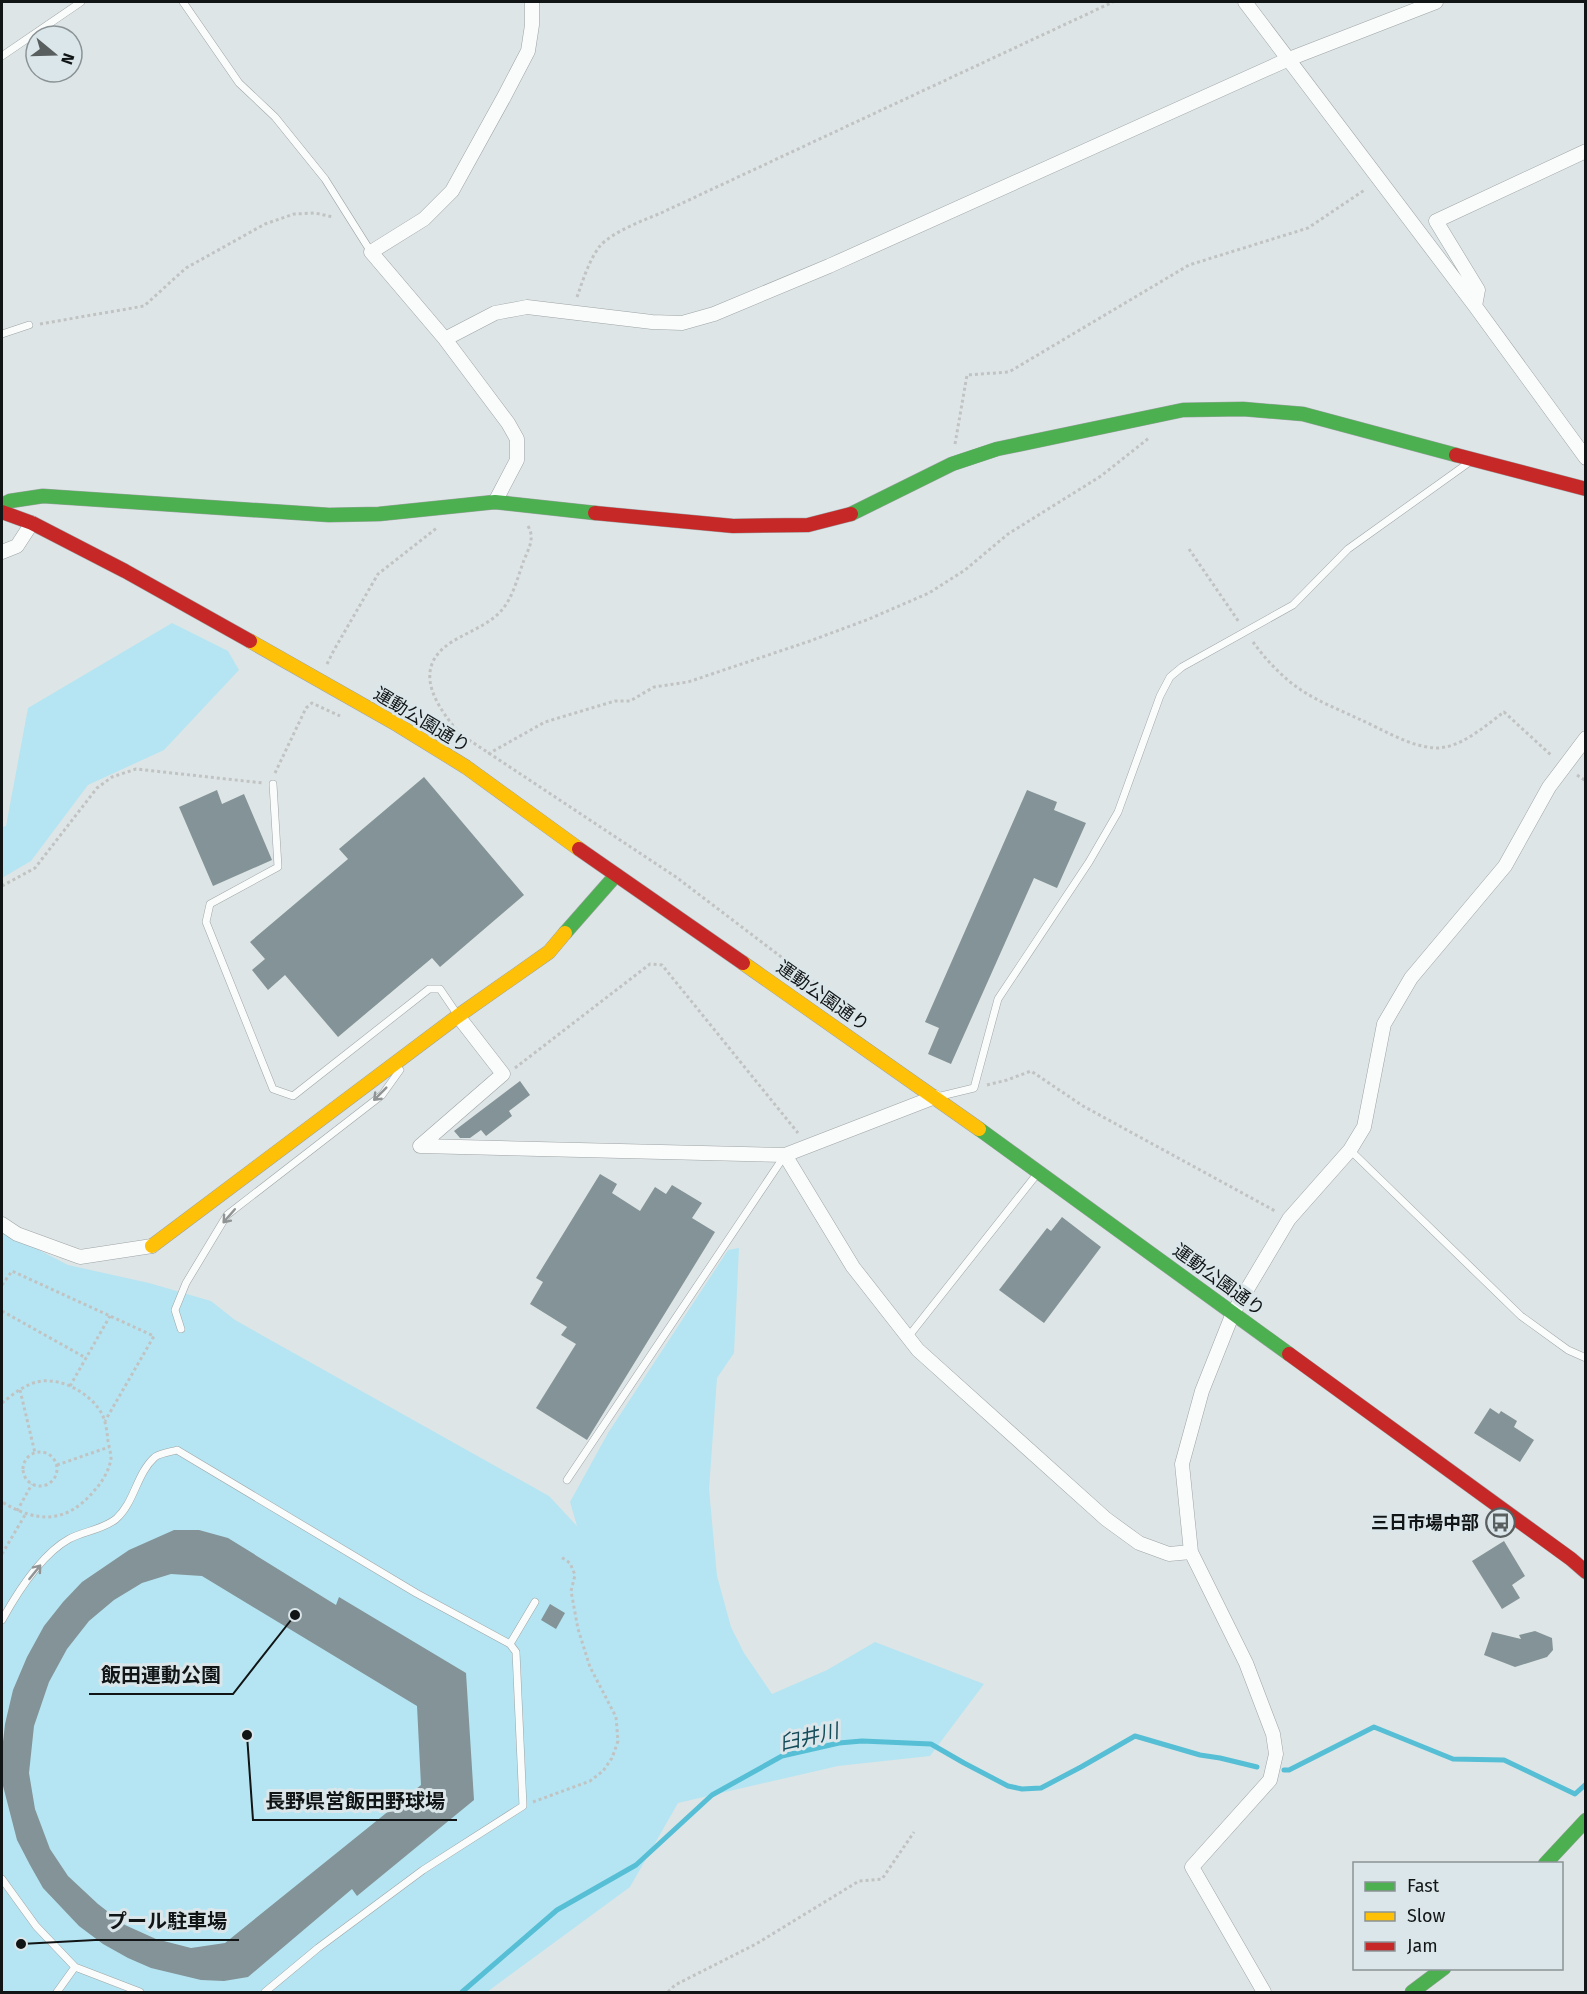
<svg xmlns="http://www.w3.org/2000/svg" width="1587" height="1994" font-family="'Fira Sans','Noto Sans JP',sans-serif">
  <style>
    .green { fill: #b5e5f2 }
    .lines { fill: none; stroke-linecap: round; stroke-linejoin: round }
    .stream { stroke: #56bed5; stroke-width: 5 }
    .building { fill: #839397; fill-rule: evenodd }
    .lane-casing { stroke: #9ea4a5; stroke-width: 8 }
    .street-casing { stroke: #9ea4a5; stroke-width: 15 }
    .fast-casing { stroke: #9ea4a5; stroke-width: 15 }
    .slow-casing { stroke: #9ea4a5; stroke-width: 15 }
    .jam-casing { stroke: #9ea4a5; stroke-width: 15 }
    .path { stroke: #c1c3c3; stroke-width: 3; stroke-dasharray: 3 3; stroke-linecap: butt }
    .lane { stroke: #fafbfb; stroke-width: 7 }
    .street { stroke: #fafbfb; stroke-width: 14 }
    .fast { stroke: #4caf50; stroke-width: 14 }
    .slow { stroke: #ffc107; stroke-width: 14 }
    .jam { stroke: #c62828; stroke-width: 14 }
    .oneway { stroke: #919494 }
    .labels { text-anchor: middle; stroke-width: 6; stroke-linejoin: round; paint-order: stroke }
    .street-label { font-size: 18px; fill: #111516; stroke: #dbe6ea }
    .poi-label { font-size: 18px; font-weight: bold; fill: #111516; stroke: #dbe6ea; text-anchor: end }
    .water-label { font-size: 20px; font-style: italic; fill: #154c5a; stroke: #dbe6ea }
    .leader { fill: none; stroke: #111516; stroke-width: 2 }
    .callout-dot { fill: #111516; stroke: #dbe6ea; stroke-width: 2 }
    .callout-label { font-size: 20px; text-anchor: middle; font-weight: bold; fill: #111516; stroke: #dbe6ea; stroke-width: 6; stroke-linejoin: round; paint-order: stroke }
  </style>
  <rect width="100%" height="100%" fill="#dee5e6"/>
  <path class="green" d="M172,623L228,651L239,670L164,750L88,785L31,861L2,878V827L6,826L28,708Z
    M2,1231L68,1265L149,1283L211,1301L235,1320L549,1496L577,1526L570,1502L608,1433L728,1250L739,1248L734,1353L717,1378L709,1489L717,1576L731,1627L744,1653L772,1694L827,1670L875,1642L984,1684L930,1756L838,1766L678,1803L630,1887L487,1992H2Z"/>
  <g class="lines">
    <path class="stream" d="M1284,1770H1289L1374,1727L1453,1759L1504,1760L1575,1794L1586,1784
      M462,1992L557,1910L636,1865L712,1795L782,1756L839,1743L862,1741L931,1744L964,1763L1008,1786L1022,1789L1041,1788L1081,1767L1135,1736L1200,1755L1220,1758L1257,1767"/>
  </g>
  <path class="building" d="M424,777L524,895L440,967L432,958L338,1037L285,975L268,990L252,970L265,959L250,942L348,859L339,849Z
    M217,790L222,804L244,794L272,860L213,886L179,807Z
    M1027,790L1057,802L1054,810L1086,823L1057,888L1034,878L951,1064L928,1054L939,1028L925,1022Z
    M520,1081L530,1095L509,1111L512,1116L486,1136L481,1130L470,1138H460L454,1131Z
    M600,1174L617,1184L612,1193L640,1211L655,1187L666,1194L672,1185L702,1203L692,1218L715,1232L587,1440L536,1408L576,1344L561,1335L567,1327L530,1304L543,1282L536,1278Z
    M1062,1217L1101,1247L1044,1323L999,1290L1047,1228L1051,1231Z
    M1490,1408L1499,1414L1501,1411L1517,1421L1514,1427L1534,1440L1520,1462L1474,1433Z
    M174,1530H199L228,1538L336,1605L339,1597L466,1673L474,1800L357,1896L352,1889L248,1977L224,1981L201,1980L151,1968L128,1958L103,1944L79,1926L43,1888L30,1865L17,1840L2,1782V1751L5,1724L13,1690L27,1657L44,1626L63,1602L82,1582L129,1550ZM171,1574L202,1576L417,1706L421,1785L225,1943L191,1948L156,1939L125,1925L98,1904L68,1876L50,1849L35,1809L29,1773L34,1726L49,1682L67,1649L89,1621L114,1600L142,1583Z
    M1504,1541L1525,1576L1512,1585L1520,1598L1502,1609L1472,1561Z
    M550,1604L565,1613L556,1629L541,1620Z
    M1535,1631L1552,1638L1553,1650L1547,1657L1515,1667L1484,1655L1492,1632L1521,1639L1519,1635Z"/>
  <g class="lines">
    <defs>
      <path id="lane" d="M183,2L239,83L275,117L325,179L371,252
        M2,56L81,2
        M2,334L29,325
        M273,784L278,867L210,904L206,922L273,1089L293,1096L429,989H440L457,1014
        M941,1096L974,1088L998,999L1089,862L1118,812L1160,696L1170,677L1182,667L1293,605L1348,549L1471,461
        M1350,1150L1521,1316L1568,1350L1586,1358
        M181,1329L175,1310L186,1283L227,1215L382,1095L400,1070
        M908,1337L1037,1174
        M567,1480L785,1155
        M2,1620C17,1593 42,1554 69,1539C84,1531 102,1530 116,1519C135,1502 136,1474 155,1457C160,1453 170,1452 177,1450L416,1593L510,1644L516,1652L523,1806L423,1870L318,1948L265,1992
        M510,1644L535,1602
        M2,1879L36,1926L75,1967L140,1992
        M57,1992L75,1967"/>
      <path id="street" d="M1245,2L1475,306L1586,458
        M1475,306L1478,290L1436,221L1586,151
        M445,339L495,313L527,307L652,322L682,323L714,314L829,266L1289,59L1436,2
        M495,502L517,460V439L508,423L445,339L371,252L424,219L452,191L504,97L528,51L532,25V2
        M2,552L17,546L32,523
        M458,1016L503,1074L420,1146L785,1155L935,1097
        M785,1155L853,1267L918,1350L1106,1519L1139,1543L1169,1554L1191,1552
        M2,1224L17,1234L80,1257L152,1246
        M1264,1992L1192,1867L1270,1780L1276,1754L1273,1734L1246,1663L1191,1552L1182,1464L1202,1391L1233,1313L1289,1219L1350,1150L1364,1127L1384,1024L1411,978L1505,866L1549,787L1586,738"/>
      <path id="fast" d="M2,505L10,501L43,496L329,515L379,514L495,502L595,513
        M851,514L952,464L997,449L1183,410L1243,409L1303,414L1456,455
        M565,933L616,875
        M979,1129L1289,1354
        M1545,1864L1586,1820
        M1412,1992L1444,1968"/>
      <path id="slow" d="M250,641L398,725L466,767L579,849
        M743,963L979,1129
        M152,1246L458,1016L549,952L565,933"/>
      <path id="jam" d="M1456,455L1586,489
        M2,512L32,523L125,571L250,641
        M595,513L733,526L808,525L851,514
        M579,849L743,963
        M1289,1354L1571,1559L1586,1572"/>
    </defs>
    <use href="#lane" class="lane-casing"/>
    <use href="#street" class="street-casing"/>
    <use href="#fast" class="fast-casing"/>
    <use href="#slow" class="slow-casing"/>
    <use href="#jam" class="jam-casing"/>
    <path class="path" d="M577,297C583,280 589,260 600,246C612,232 644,220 661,213L1113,2
      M40,324L144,306L186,268L265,224L294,214L315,213L333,217
      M955,444L967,375L1009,372L1189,265L1308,228L1366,189
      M528,526C535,538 529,548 524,560C518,576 513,598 501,611C487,626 467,632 450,643C410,670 438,708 460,734L676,877L830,994L837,1004
      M1189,549L1239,622
      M1253,642C1266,660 1283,678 1301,690C1319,702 1340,710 1359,719C1382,729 1410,747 1436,748C1461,748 1485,726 1504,712L1552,756
      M327,664L334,650L378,574L438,527
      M488,754L545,722L615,701H630L654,687L688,682L810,641L869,619L929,593L965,570L1008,534L1101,476L1149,438
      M275,773L306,708L312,703L340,716
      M1577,775L1586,781
      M2,886L35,868L97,788L112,777L136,769L263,783
      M515,1068L650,964L662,965L798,1133
      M987,1085L1007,1080L1031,1071L1083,1106L1277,1212
      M2,1285L12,1271L154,1336L105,1421
      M2,1311L86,1358
      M70,1386L110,1316
      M20,1390L35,1453
      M2,1403C16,1392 31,1379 50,1381C70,1382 93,1397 102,1414C106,1422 107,1432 108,1441C109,1447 111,1453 111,1459C109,1471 102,1482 94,1491C66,1524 37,1523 2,1502
      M23 1469a17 17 0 1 1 34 0a17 17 0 1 1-34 0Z
      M57,1465L109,1447
      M17,1511L32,1484
      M2,1554L25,1515
      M533,1802L590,1781L603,1771L612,1758L618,1741L616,1717L590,1667L578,1629L571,1591L575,1575L570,1563L561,1557
      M668,1992L675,1985L756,1944L859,1881L882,1879L914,1832"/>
    <use href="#lane" class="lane"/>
    <use href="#street" class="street"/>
    <use href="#fast" class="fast"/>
    <use href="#slow" class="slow"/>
    <use href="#jam" class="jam"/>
  </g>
  <defs><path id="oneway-shaft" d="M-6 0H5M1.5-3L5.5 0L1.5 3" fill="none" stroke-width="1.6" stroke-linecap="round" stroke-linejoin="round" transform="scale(1.5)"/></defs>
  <g class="oneway">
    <use href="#oneway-shaft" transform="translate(380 1094) rotate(135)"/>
    <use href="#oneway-shaft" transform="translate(229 1216) rotate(131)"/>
    <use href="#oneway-shaft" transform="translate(35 1572) rotate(-51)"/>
  </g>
  <defs>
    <symbol id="bus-ring" viewBox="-11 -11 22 22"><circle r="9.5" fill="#dbe6ea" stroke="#595e5f" stroke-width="1.5"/><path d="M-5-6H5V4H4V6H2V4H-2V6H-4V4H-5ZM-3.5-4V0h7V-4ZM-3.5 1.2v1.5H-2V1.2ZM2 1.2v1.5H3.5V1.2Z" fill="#595e5f"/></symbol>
  </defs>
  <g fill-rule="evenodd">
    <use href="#bus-ring" x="1484" y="1506" width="33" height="33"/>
  </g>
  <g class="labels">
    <g class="street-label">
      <text transform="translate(422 720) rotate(31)" y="6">運動公園通り</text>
      <text transform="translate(823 996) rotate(35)" y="6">運動公園通り</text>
      <text transform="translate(1219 1280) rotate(36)" y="6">運動公園通り</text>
    </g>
    <g class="poi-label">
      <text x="1479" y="1529">三日市場中部</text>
    </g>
    <g class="water-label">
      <text transform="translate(809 1737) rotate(-13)" y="7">臼井川</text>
    </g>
  </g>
  <path class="leader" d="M295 1615L233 1694H89M247 1735L253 1820H457M21 1944L95 1940H239"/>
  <g class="callout-dot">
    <circle cx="295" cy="1615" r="6"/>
    <circle cx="247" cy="1735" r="6"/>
    <circle cx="21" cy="1944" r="6"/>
  </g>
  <g class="callout-label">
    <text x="161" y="1682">飯田運動公園</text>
    <text x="355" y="1808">長野県営飯田野球場</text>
    <text x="167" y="1928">プール駐車場</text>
  </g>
  <rect width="1587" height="1994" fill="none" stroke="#111516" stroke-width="6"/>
  <rect x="1353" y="1862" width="210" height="108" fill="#dbe6ea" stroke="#8a9295" stroke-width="1.5"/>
  <rect x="1365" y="1882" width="30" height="9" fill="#4caf50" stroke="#8a9295" stroke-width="1.5"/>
  <text x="1407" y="1892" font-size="18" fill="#111516">Fast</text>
  <rect x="1365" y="1912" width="30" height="9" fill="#ffc107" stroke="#8a9295" stroke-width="1.5"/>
  <text x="1407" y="1922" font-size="18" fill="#111516">Slow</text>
  <rect x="1365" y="1942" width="30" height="9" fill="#c62828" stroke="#8a9295" stroke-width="1.5"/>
  <text x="1407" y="1952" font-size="18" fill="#111516">Jam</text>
  <g transform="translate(54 54) rotate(109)"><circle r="28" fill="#dbe6ea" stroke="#8a9295" stroke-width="1.5"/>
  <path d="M0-4.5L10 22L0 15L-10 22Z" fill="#595e5f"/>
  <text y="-9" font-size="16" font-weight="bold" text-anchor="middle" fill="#111516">N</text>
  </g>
</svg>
